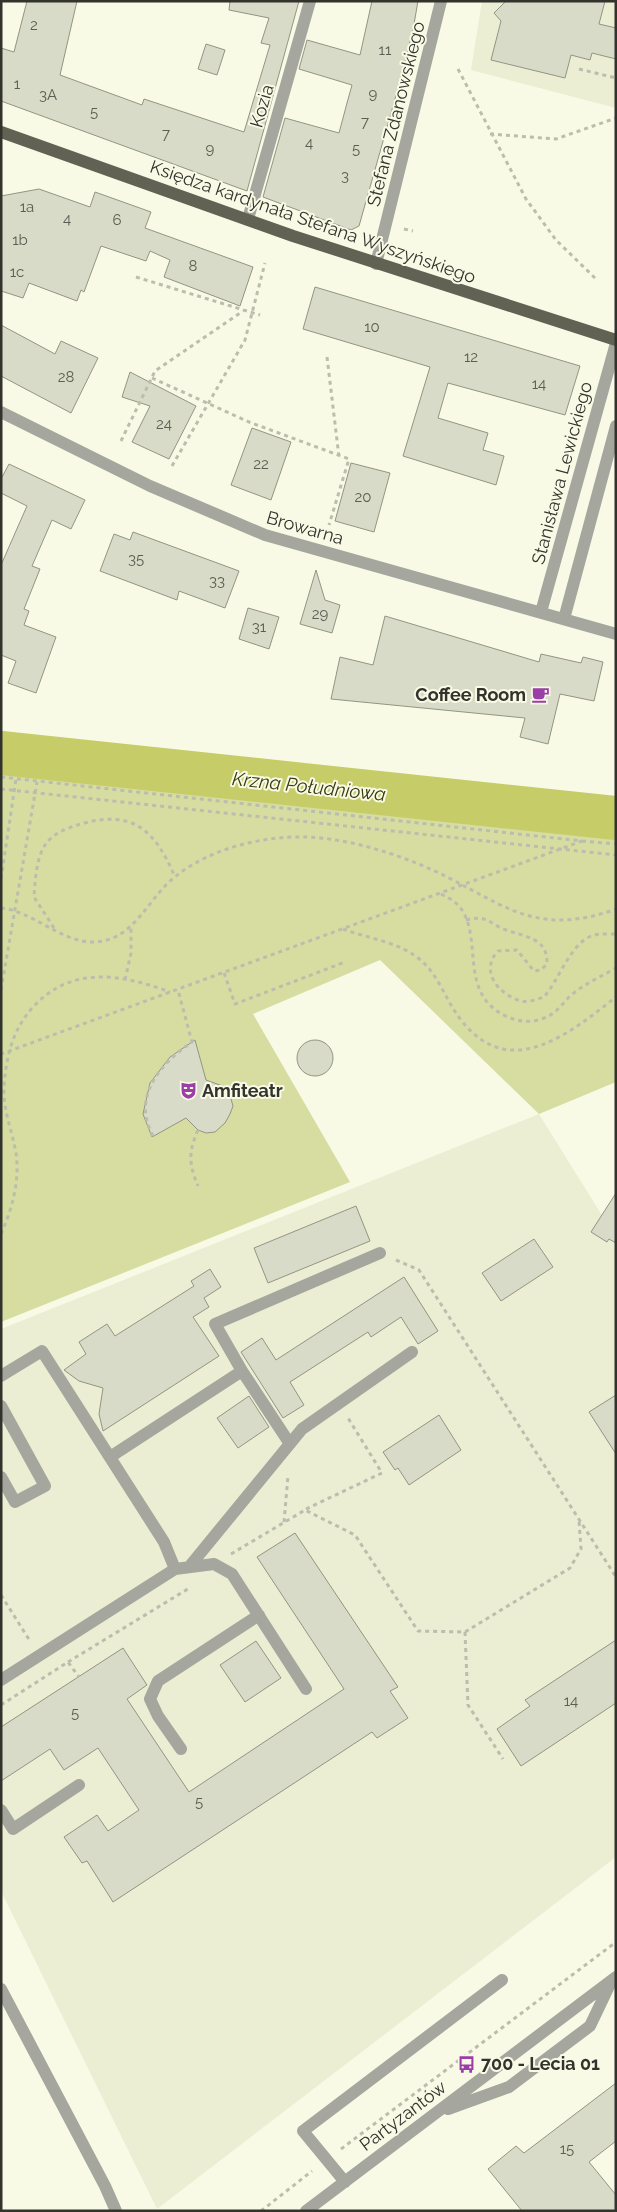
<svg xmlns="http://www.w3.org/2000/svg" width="617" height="2212" font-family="Raleway,sans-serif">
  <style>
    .built { fill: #ebeed2 }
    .green { fill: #d7dda1 }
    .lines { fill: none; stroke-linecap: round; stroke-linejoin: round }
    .river { stroke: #c6cd68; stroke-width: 44 }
    .building { fill: #d8dbc7; stroke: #939582 }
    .path { stroke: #bbbdad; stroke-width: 3; stroke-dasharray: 4 4; stroke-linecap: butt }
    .minor { stroke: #a5a69d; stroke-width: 12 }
    .major { stroke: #616254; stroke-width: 12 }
    .labels { text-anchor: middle; stroke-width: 4; stroke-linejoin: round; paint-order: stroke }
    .number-label { font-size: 15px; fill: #5c5d53 }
    .street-label { font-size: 18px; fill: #32332c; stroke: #f8fae6 }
    .poi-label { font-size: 18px; font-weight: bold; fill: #32332c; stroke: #f8fae6; text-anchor: start }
    .water-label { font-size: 19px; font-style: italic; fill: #383b10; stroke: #f8fae6 }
  </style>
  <rect width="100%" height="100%" fill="#f8fae6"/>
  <path class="built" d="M482,1H616V108L471,70Z
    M539,1114L616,1238V1857L157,2209L1,1891V1329Z"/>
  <path class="green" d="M1,771L616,830V1082L539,1114L380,960L253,1014L350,1182L1,1322Z"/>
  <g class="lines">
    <path class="river" d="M1,753L616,818"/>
  </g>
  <path class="building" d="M27,1H77L60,75L142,105L144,99L244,132L270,45L261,43L269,18L229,10L230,1H299L247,191L1,101V48L14,52Z
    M372,1H418L413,30L399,85L359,226L351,230L263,197L285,118L339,133L347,103L352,85L299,69L307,40L360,55Z
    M506,1H605L599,24L616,28V59L592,53L590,60L571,55L565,78L491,60L501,21L494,13Z
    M206,44L225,50L217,75L198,69Z
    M39,189L90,207L95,192L151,212L145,228L253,267L240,306L164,277L170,260L150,251L146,261L101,246L84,292L81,290L77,301L29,283L23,298L1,291V196Z
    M315,287L580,366L565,415L448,383L438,418L488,433L483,450L504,456L496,485L403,456L430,367L303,329Z
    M1,325L55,354L61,341L98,358L71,413L1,376Z
    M130,372L196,406L169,459L132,442L150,406L122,397Z
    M252,428L291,442L271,500L231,485Z
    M351,463L390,473L374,532L335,521Z
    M9,464L85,500L71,529L52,520L32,566L40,569L24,609L29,611L24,625L56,637L36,693L8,683L16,661L1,655V565L27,506L1,493V479Z
    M133,532L239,571L225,608L179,591L177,600L100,571L114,534L130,540Z
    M316,570L325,600L340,605L332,633L300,624Z
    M248,608L279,617L269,649L239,639Z
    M385,616L539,662L541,654L581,663L583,657L603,662L594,701L560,694L548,744L520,737L525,718L331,699L340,657L373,665Z
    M195,1040L206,1080L228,1088L233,1106L230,1114L225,1123L215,1132L206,1133L198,1130L186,1118L152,1137L143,1114L150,1083L170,1057Z
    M297 1058a18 18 0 1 1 36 0a18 18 0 1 1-36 0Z
    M616,1193V1243L609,1239L607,1242L591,1232Z
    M356,1206L370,1241L268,1283L254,1248Z
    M534,1239L553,1267L501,1301L482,1273Z
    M210,1269L221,1287L204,1298L209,1307L193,1317L219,1356L103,1431L99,1414L103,1388L79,1381L64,1370L86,1354L79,1342L107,1324L115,1336L194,1286L191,1281Z
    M404,1277L438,1331L418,1344L401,1317L371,1337L368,1332L290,1382L304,1405L283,1418L241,1352L262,1338L276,1360Z
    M616,1395V1454L589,1412Z
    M249,1396L269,1427L238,1448L217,1418Z
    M439,1415L461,1450L409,1485L398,1468L395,1470L383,1452Z
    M295,1533L398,1687L390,1691L408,1718L377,1738L372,1732L113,1902L87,1861L82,1863L64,1837L97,1815L108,1831L139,1810L98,1748L64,1770L50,1749L1,1781V1727L123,1648L147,1685L127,1699L189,1792L344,1689L257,1557Z
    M616,1640V1703L521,1766L497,1729L530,1706L525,1700Z
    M256,1641L281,1678L245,1702L220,1665Z
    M616,2083V2141L589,2162L616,2195V2211H522L488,2169L516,2146L524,2153Z"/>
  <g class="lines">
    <path class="path" d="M458,69L526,199L556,240L595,278
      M579,69L616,78
      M490,134L556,139L616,118
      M404,229L413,231
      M136,277L260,315
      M327,357L339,457
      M152,378L249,422L349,459L329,525
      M121,441L155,371L243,311
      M172,466L245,340L265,263
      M1,777L582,841L1,1054
      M1,789L616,855
      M582,841L616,844
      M1,879L16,779
      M441,894C449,898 457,902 462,910C483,943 458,995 508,1017C520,1022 532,1023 544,1018C556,1014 562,1004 570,996C584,984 600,977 616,968
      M1,908C33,911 63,944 96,942C136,939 148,897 176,876C210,849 261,836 304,837C343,838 385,850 421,865C496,896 528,941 616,909
      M466,920C488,914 489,924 506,930C526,937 548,938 547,964L541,970L534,971L517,950L498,951C479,971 499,995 521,1001C529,1003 537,999 544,997C558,981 570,946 589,937C597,933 607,934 616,934
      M54,928L34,897C35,882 36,859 45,845C53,833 67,828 81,824C133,809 155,830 175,877
      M343,929C367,938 398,942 418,958C439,974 445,1000 461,1020C510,1083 570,1033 616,997
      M224,973L235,1004L345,962
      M125,980L131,953V926
      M1,990L37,782
      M198,1130C188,1152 189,1165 198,1186
      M153,1136C131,1096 161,1063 192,1042L178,990
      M1,1234C12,1209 20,1181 16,1153C12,1130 3,1111 4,1087C6,1056 13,1029 33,1007C72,965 121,974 170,992
      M396,1260L419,1270L616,1577
      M306,1509L382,1473L348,1418
      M284,1522L288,1476
      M231,1554L305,1510L355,1535L418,1631L465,1632L570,1568L581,1549L579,1520
      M1,1595L30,1641
      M465,1632L468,1705L503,1759
      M68,1662L191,1587
      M1,1705L68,1662L79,1677
      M341,2149L616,1942
      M261,2211L312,2171"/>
    <path class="minor" d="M248,219L310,1
      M376,264L441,1
      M1,412L150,486L265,535L616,634
      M541,612L616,343
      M564,619L616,426
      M242,1371L215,1324L380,1253
      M1,1376L42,1351L164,1542L175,1569
      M1,1406L45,1486L15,1502L1,1477
      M110,1457L242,1371L290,1444
      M189,1567L302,1429L412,1352
      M1,1680L175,1569L214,1564L232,1574L306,1689
      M181,1749L158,1716L150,1699L158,1681L259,1615
      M1,1810L13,1829L79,1785
      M1,1989L105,2186L116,2211
      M448,2109L509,2087L590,2026L611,1982
      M345,2182L303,2131L502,1980
      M306,2211L616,1977"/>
    <path class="major" d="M1,132L293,236L616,340"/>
  </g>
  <defs>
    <symbol id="cafe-bare" viewBox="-9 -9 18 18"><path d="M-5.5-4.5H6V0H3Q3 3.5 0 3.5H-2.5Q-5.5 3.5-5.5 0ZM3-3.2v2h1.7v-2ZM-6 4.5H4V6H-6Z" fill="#9b3ea8" stroke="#f8fae6" stroke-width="2.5" paint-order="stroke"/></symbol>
    <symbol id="theatre-bare" viewBox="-9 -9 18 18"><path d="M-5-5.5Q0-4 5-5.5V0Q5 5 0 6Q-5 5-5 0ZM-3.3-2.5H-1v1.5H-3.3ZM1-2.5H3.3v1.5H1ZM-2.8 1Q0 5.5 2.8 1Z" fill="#9b3ea8" stroke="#f8fae6" stroke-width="2.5" paint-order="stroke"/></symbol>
    <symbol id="bus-bare" viewBox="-9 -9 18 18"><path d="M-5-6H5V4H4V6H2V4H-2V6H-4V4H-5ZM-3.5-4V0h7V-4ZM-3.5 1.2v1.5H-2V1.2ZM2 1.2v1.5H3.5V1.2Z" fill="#9b3ea8" stroke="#f8fae6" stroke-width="2.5" paint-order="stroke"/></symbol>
  </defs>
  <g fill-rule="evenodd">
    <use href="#cafe-bare" x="528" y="682" width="25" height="25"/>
    <use href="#theatre-bare" x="176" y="1078" width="25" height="25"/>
    <use href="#bus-bare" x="454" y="2052" width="25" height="25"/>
  </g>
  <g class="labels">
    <g class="number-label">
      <text x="34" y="30">2</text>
      <text x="385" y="55">11</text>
      <text x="17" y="89">1</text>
      <text x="373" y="99">9</text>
      <text x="48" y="100">3A</text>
      <text x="94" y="117">5</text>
      <text x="365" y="127">7</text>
      <text x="166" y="139">7</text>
      <text x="309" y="148">4</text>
      <text x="210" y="154">9</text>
      <text x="356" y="154">5</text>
      <text x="345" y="181">3</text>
      <text x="27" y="212">1a</text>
      <text x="67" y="224">4</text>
      <text x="117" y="225">6</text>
      <text x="20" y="245">1b</text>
      <text x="193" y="271">8</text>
      <text x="17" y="277">1c</text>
      <text x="372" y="332">10</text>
      <text x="471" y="362">12</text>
      <text x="66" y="382">28</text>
      <text x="539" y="389">14</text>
      <text x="164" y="429">24</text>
      <text x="261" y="469">22</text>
      <text x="363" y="502">20</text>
      <text x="136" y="564">35</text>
      <text x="217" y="586">33</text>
      <text x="320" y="619">29</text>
      <text x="259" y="632">31</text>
      <text x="571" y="1706">14</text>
      <text x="75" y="1718">5</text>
      <text x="199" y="1807">5</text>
      <text x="567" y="2154">15</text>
    </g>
    <g class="street-label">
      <text transform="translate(262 106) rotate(-74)" y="6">Kozia</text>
      <text transform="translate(396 114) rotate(-76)" y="6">Stefana Zdanowskiego</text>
      <text transform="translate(313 222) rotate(19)" y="6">Księdza kardynała Stefana Wyszyńskiego</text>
      <text transform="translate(562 473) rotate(-75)" y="6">Stanisława Lewickiego</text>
      <text transform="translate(305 528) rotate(16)" y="6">Browarna</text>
      <text transform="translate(403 2116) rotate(-37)" y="6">Partyzantów</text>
    </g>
    <g class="poi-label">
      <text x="526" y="701" text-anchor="end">Coffee Room</text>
      <text x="202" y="1097">Amfiteatr</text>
      <text x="481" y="2070">700 - Lecia 01</text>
    </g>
    <g class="water-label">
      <text transform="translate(309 786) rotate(6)" y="7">Krzna Południowa</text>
    </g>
  </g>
  <rect width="617" height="2212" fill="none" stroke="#32332c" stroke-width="5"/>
</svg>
